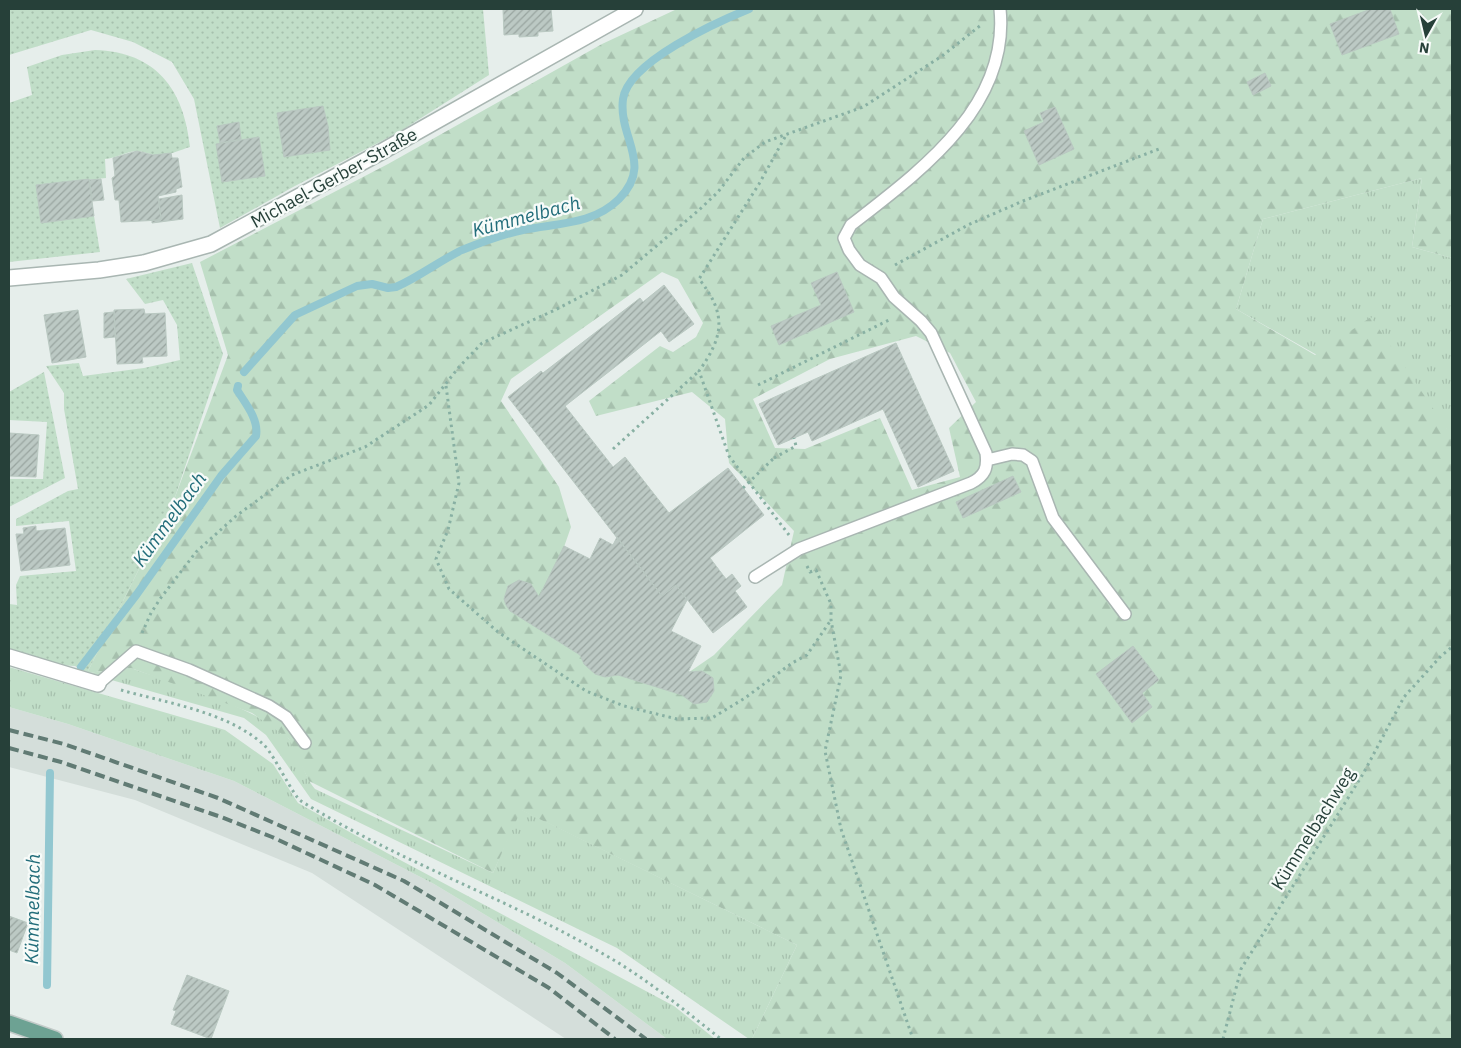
<svg xmlns="http://www.w3.org/2000/svg" width="1461" height="1048" font-family="'IBM Plex Sans',sans-serif">
  <style>
    .built { fill: #d4deda }
    .grass { fill: url(#grass-tufts) }
    .forest { fill: url(#forest-firs); fill-rule: evenodd }
    .park { fill: url(#park-dots) }
    .lines { fill: none; stroke-linecap: round; stroke-linejoin: round }
    .stream { stroke: #92c7d0; stroke-width: 8 }
    .building { fill: url(#building-hatch); stroke: #b9c8c1 }
    .lane-casing { stroke: #a9b6b2; stroke-width: 14 }
    .street-casing { stroke: #a9b6b2; stroke-width: 18 }
    .primary-casing { stroke: #c2cac8; stroke-width: 18 }
    .path { stroke: #88b0a3; stroke-width: 3; stroke-dasharray: 2.5 4; stroke-linecap: butt }
    .lane { stroke: #fff; stroke-width: 11 }
    .street { stroke: #fff; stroke-width: 15 }
    .primary { stroke: #6da293; stroke-width: 15 }
    .rail { stroke: #617b74; stroke-width: 4; stroke-dasharray: 10 5; stroke-linecap: butt }
    .path-bridge { stroke: #88b0a3; stroke-width: 3; stroke-dasharray: 2.5 4; stroke-linecap: butt }
    .labels { text-anchor: middle; stroke-width: 4.5; stroke-linejoin: round; paint-order: stroke }
    .street-label { font-size: 18px; fill: #264039; stroke: #f7fbf9 }
    .water-label { font-size: 19px; font-style: italic; fill: #226d7a; stroke: #f7fbf9 }
  </style>
  <defs>
    <pattern id="grass-tufts" width="24" height="20" patternUnits="userSpaceOnUse" patternTransform="scale(1.25)"><rect width="24" height="20" fill="#c1dec8"/><path d="M3 7l-1-3M5 7V3M7 7l1-3M15 17l-1-3M17 17v-4M19 17l1-3" fill="none" stroke="#a6c0ad"/></pattern>
    <pattern id="forest-firs" width="22" height="20" patternUnits="userSpaceOnUse" patternTransform="scale(1.25)"><rect width="22" height="20" fill="#c1dec8"/><path d="M5 1l3.5 6h-7zM16 11l3.5 6h-7z" fill="#a6c0ad"/></pattern>
    <pattern id="park-dots" width="8" height="8" patternUnits="userSpaceOnUse" patternTransform="scale(1.25)"><rect width="8" height="8" fill="#c1dec8"/><path d="M2 2h.1M6 6h.1" fill="none" stroke="#a6c0ad" stroke-width="1.8" stroke-linecap="round"/></pattern>
    <pattern id="building-hatch" width="6" height="6" patternUnits="userSpaceOnUse" patternTransform="scale(1.25)"><rect width="6" height="6" fill="#bcc9c4"/><path d="M-1 1l2-2M0 6l6-6M5 7l2-2" fill="none" stroke="#99a5a0"/></pattern>
  </defs>
  <rect width="100%" height="100%" fill="#e6eeeb"/>
  <path class="built" d="M9,707L68,724L234,781L434,884L565,963L667,1039H566L312,873L135,800L9,767Z"/>
  <path class="grass" d="M1422,178L1412,247L1452,258V429H1447L1236,309L1263,219Z
    M9,667L225,730L273,764L298,803L387,853L674,1006L715,1039H667L565,963L434,884L234,781L68,724L9,707Z
    M131,668C172,683 259,708 288,738C299,749 303,775 315,789L493,873L520,809L797,945L752,1039H749L617,948L311,799L266,735L244,718L87,673Z"/>
  <path class="forest" d="M677,9H1452V258L1412,247L1422,178L1263,219L1236,309L1315,355L1371,317L1447,429H1452V1039H752L797,945L521,810L493,873L309,781L289,739L252,713L131,668L87,673L175,497L228,355L200,262L388,164L602,44ZM662,272L678,279L703,323L696,337L673,352L660,346L589,401L596,416L692,392L725,419L729,463L794,531L782,585L714,655L682,677L543,607L571,527L559,487L501,401L511,379ZM916,336L950,353L976,402L949,428L960,477L912,490L880,418L805,449L775,448L753,399L830,359Z"/>
  <path class="park" d="M9,9H483L489,75L399,132L293,187L220,228L194,99L172,62L133,42L91,30L9,55Z
    M95,50C156,52 184,89 190,147C180,150 165,157 154,155C150,154 142,151 136,151C126,152 116,158 105,159L106,178L36,185L41,223L94,216L100,252L9,262V103L32,95L27,67L62,55Z
    M192,263L223,354L175,497L87,673L75,666L40,664L9,648V604L17,605L16,585L20,576L76,571L69,521L16,526V519L68,491L78,489L64,409V393L46,366L79,363L83,376L144,368L180,360L177,325L163,300L145,304L126,279Z
    M44,372L65,478L9,507V479H43L47,422L9,420V392Z"/>
  <g class="lines">
    <path class="stream" d="M244,372L295,315L357,286L372,284L388,288L396,287C419,277 439,261 462,250C482,242 503,234 523,230C557,223 593,225 619,199C654,164 618,138 623,99C628,62 717,22 749,9
      M81,667L137,594L221,476L256,436C259,420 246,404 237,390L238,386
      M47,985L50,773"/>
  </g>
  <path class="building" d="M503,9H551L553,31L538,32V36L519,37V34L504,35Z
    M1371,9H1390L1399,34L1342,55L1330,24Z
    M1265,73L1271,86L1253,95L1247,82Z
    M323,106L328,126L330,150L284,157L277,113Z
    M1055,107L1074,149L1039,165L1024,131L1044,122L1040,113Z
    M239,122L241,139L220,143L217,126Z
    M259,137L265,176L222,182L216,144Z
    M137,151L153,155L171,153L172,158H178L182,187L176,189V192L158,196L161,220L121,222L119,200H115L112,178L115,176L113,158Z
    M89,179L94,216L41,223L36,185Z
    M101,179L104,200L92,201L89,180Z
    M182,195L183,219L152,223V220H161L159,199Z
    M837,272L854,312L779,345L771,326L821,305L811,283Z
    M664,285L694,324L669,342L661,331L565,406L613,467L625,457L669,513L728,468L764,515L710,558L726,579L732,574L741,586L735,591L747,607L713,633L676,585L662,596L508,397L541,371L543,373L640,298L643,302Z
    M144,309L145,314L165,313L167,356L142,357L143,363L117,364L114,310Z
    M78,310L86,357L52,363L44,315Z
    M114,312L115,337L104,338V313Z
    M896,343L954,471L918,487L883,409L812,441L808,432L778,445L759,404Z
    M9,433L39,435L36,477L9,476Z
    M1013,476L1021,492L963,518L956,502Z
    M36,526V531L65,528L70,565L21,571L16,534H24L23,528Z
    M617,537L662,596L676,585L687,600L671,631L701,646L688,672L702,671L713,678L714,691L707,702L694,704L682,695L618,675L605,677L595,674L584,664L580,655L510,611L506,605L504,599L508,586L519,580L531,584L539,597L564,546L590,559L600,538L613,545Z
    M1133,646L1159,680L1142,693L1152,707L1132,723L1096,674Z
    M9,916L28,923L17,953L9,950Z
    M187,975L229,991L211,1039L171,1024L176,1011L173,1010Z"/>
  <g class="lines">
    <defs>
      <path id="lane" d="M987,460L1012,454L1023,455L1032,461L1053,518L1125,614
        M755,577L799,549L971,483C985,476 988,468 986,453L931,333L921,321L894,297L881,278L860,265L849,250L844,238L851,225C919,172 1010,107 1000,9
        M98,684L136,651L189,670L269,706L286,717L305,743"/>
      <path id="street" d="M9,278L99,270L144,263L211,244L381,152L635,9
        M9,657L98,684"/>
      <path id="primary" d="M9,1023L55,1039"/>
    </defs>
    <use href="#lane" class="lane-casing"/>
    <use href="#street" class="street-casing"/>
    <use href="#primary" class="primary-casing"/>
    <path class="path" d="M785,137L759,184L699,279C727,314 724,336 699,371L729,456L789,535
      M895,265L968,225L1023,201L1159,149
      M758,385L891,319
      M446,386L459,483L448,530L436,559L449,589L498,632L586,691L624,706L677,719L712,718L745,698L792,663L807,655L831,620
      M613,449L699,371
      M774,458L796,446L794,438
      M807,566L810,572L816,570L831,604V620L841,675L825,751L841,829L913,1039
      M142,633L151,613L160,599L196,552L236,516L292,475L365,447L429,405L459,367L482,343L555,310L622,275L699,210L718,192L744,158L765,142L863,107L942,56L981,25
      M121,690C167,703 228,712 264,745C275,756 293,796 301,801C397,861 507,898 605,955C646,978 684,1010 721,1039
      M1223,1039L1241,969L1363,774L1404,697L1441,656L1452,647"/>
    <use href="#lane" class="lane"/>
    <use href="#street" class="street"/>
    <use href="#primary" class="primary"/>
    <path class="rail" d="M9,730L64,744L218,798L404,881L557,973L646,1039
      M9,748L61,762L221,817L272,837L375,885L549,988L615,1039"/>
    <path class="path-bridge" d="M743,488L774,458"/>
  </g>
  <g class="labels">
    <g class="street-label">
      <text transform="translate(334 178) rotate(-29)" y="6">Michael-Gerber-Straße</text>
      <text transform="translate(1313 829) rotate(-58)" y="6">Kümmelbachweg</text>
    </g>
    <g class="water-label">
      <text transform="translate(526 216) rotate(-15)" y="7">Kümmelbach</text>
      <text transform="translate(169 519) rotate(-54)" y="7">Kümmelbach</text>
      <text transform="translate(32 909) rotate(-89)" y="7">Kümmelbach</text>
    </g>
  </g>
  <rect width="1461" height="1048" fill="none" stroke="#264039" stroke-width="20"/>
  <g transform="translate(1426 35) rotate(188)" stroke="#f7fbf9" stroke-width="4" paint-order="stroke">
  <path d="M0-4L9 19L0 12L-9 19Z" fill="#264039"/>
  <text y="-8" font-size="14" font-weight="bold" text-anchor="middle" fill="#264039">N</text>
  </g>
</svg>
